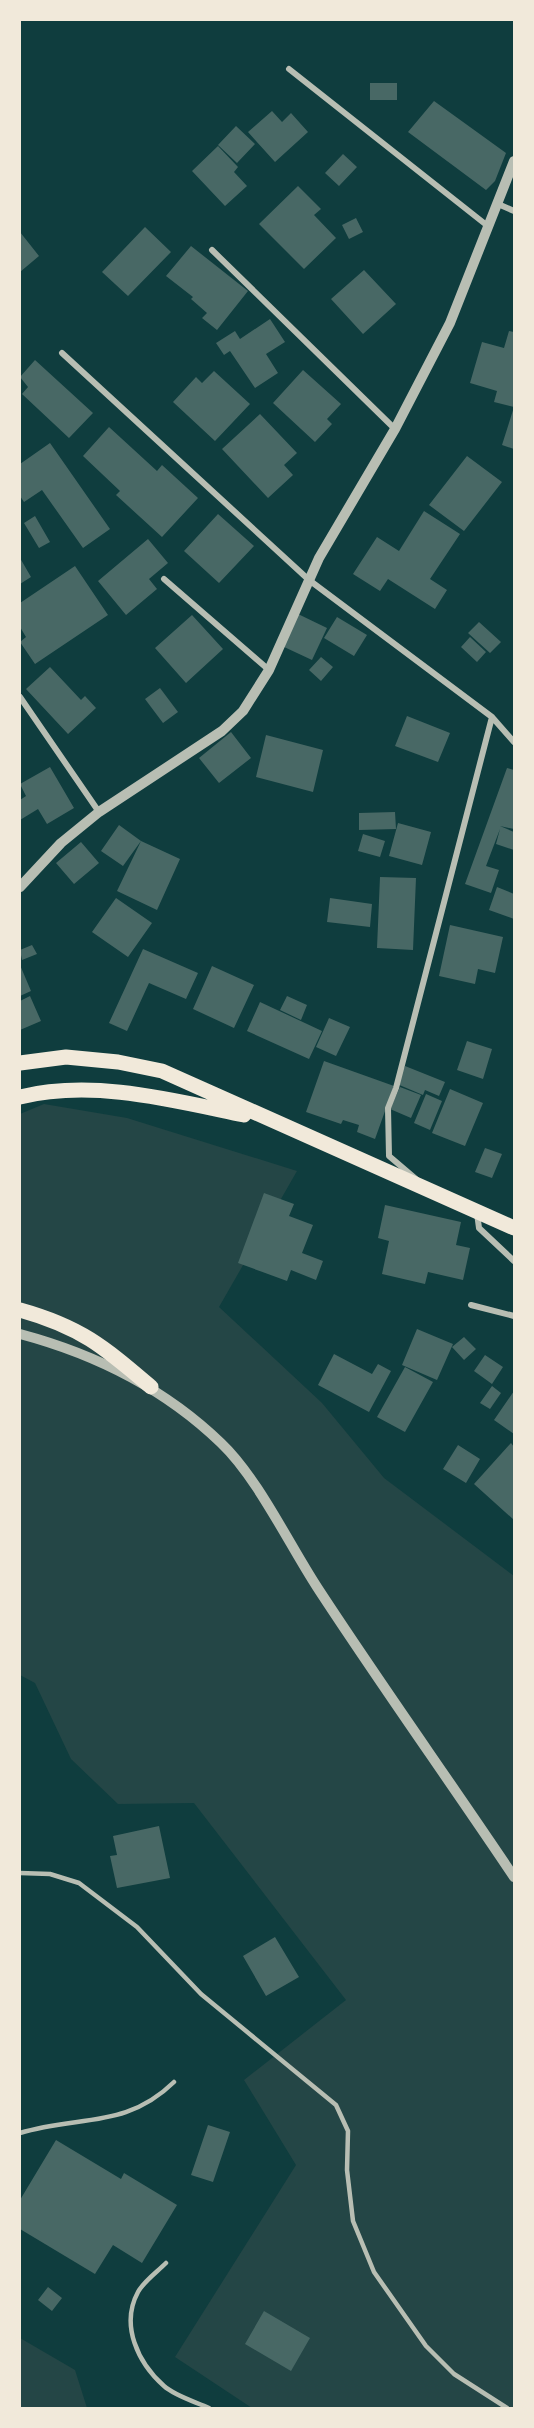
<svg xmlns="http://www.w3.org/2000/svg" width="534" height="2428" font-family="Arial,sans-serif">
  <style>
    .green { fill: #244646 }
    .building { fill: #486865 }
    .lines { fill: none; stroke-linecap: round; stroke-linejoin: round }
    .service { stroke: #b8beb3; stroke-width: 4.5 }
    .minor { stroke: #b8beb3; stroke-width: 6 }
    .tertiary { stroke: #b8beb3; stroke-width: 10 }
    .primary { stroke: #f1e9da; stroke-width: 15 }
  </style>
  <rect width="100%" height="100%" fill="#0f3d3e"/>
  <path class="green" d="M44,1104L127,1118L297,1171L219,1307L322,1403L384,1478L514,1576V2408H252L175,2357L296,2165L244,2080L346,2000L194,1803L118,1804L71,1759L35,1683L20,1675V1114Z
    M20,2338L75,2370L87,2408H20Z"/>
  <path class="building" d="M370,83H397V100H370Z
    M434,101L506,153L495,181L486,190L408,132Z
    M272,111L282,122L291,113L308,132L275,162L248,132Z
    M236,126L255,144L237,163L218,145Z
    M218,146L238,167L234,172L247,186L225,206L192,171Z
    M343,154L357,167L339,186L325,173Z
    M298,186L321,209L314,215L336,238L304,269L259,224Z
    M356,218L363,232L349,239L342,225Z
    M145,227L171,252L128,296L102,272Z
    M20,232L39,256L20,272Z
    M191,246L248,291L217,330L202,318L207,313L191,299L193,297L166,276Z
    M364,270L396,304L363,334L331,299Z
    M270,319L285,342L266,354L278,373L255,388L230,351L224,355L216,343L235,331L240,339Z
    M509,331L514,332V449L502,445L514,407L494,402L497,391L470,383L482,342L504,348Z
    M35,360L93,413L69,438L22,394L28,387L20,377Z
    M303,370L341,404L327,419L332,424L315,442L273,403Z
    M214,371L250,404L215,441L173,402L196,377L202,383Z
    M260,414L297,453L284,465L293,475L268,498L222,449Z
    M109,427L157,471L162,465L198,498L162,537L116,495L120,491L83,456Z
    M50,443L110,529L83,548L42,490L24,502L20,496V464Z
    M467,456L502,482L464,531L429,505Z
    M424,511L460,534L430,579L447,590L435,609L388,579L380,591L353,574L377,537L399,551Z
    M218,514L254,546L219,583L184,551Z
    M35,516L50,542L39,548L24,523Z
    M148,539L168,563L149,579L157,589L126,615L98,581Z
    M20,558L31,577L20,584Z
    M75,566L108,615L35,664L20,642L26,637L20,627V603Z
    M298,614L327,628L312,660L282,646Z
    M192,615L223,649L186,683L155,648Z
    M337,617L367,635L354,656L324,638Z
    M479,622L501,642L490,653L468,633Z
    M470,637L486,652L477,662L461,647Z
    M321,657L333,667L321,681L309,670Z
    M50,667L81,700L85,696L96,708L68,734L26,689Z
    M160,688L178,712L163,723L145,699Z
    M407,716L450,733L438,762L395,746Z
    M231,732L251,758L219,783L199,758Z
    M266,735L323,750L313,792L256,777Z
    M50,767L74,808L47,824L38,809L20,820V800L26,796L20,784Z
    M507,768L514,770V829L500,826L514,832V850L496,844L500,829L486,866L499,870L491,893L465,884Z
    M395,812L396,829L359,830V813Z
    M398,823L431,832L422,865L389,856Z
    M119,825L141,841L123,866L101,851Z
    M363,834L385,841L380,857L358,851Z
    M141,841L180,859L157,910L117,891Z
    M81,842L99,863L74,884L56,863Z
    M380,877L416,878L413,950L377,948Z
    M497,887L514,894V919L489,910Z
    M116,898L152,923L128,957L92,932Z
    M330,898L372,904L370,927L327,922Z
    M450,925L503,937L495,973L478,969L475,984L439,976Z
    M32,945L37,954L22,960L20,950Z
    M143,949L198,973L186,999L149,983L127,1031L109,1023Z
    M20,965L31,991L20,996Z
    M212,966L254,985L234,1028L193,1009Z
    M30,996L41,1021L20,1030V1001Z
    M287,996L307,1005L301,1020L280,1010Z
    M260,1002L322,1031L309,1059L247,1031Z
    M329,1018L350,1027L336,1056L316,1047Z
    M467,1041L492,1049L483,1079L457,1070Z
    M324,1061L394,1086L375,1139L357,1132L359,1125L343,1120L341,1124L306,1112Z
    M405,1066L445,1082L439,1096L425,1090L423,1095L397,1084Z
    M400,1087L421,1095L411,1118L390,1109Z
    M450,1089L483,1103L465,1146L432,1133Z
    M426,1094L442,1101L430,1130L414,1123Z
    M485,1148L502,1154L492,1178L475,1172Z
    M264,1193L294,1204L289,1216L313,1225L302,1253L323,1261L316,1280L291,1270L287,1281L238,1263Z
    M385,1205L461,1222L456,1245L470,1248L463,1280L428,1272L425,1284L382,1274L389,1241L378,1238Z
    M417,1329L453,1344L437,1380L402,1365Z
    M464,1337L476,1349L464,1360L452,1347Z
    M334,1354L372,1374L378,1364L391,1371L369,1412L318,1385Z
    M485,1355L503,1367L492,1384L474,1371Z
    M405,1367L433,1382L405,1432L377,1417Z
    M492,1386L501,1393L490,1409L480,1403Z
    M514,1391V1434L494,1420Z
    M511,1443L514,1447V1520L474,1484Z
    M458,1445L480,1459L466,1483L443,1469Z
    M159,1826L170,1878L117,1888L110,1856L117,1855L113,1836Z
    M275,1937L299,1977L266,1996L243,1956Z
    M208,2125L230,2132L213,2182L191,2175Z
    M56,2140L121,2179L124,2173L177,2205L142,2263L113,2245L95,2274L20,2229V2200Z
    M48,2287L62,2298L52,2311L38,2300Z
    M264,2311L310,2338L291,2371L245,2344Z"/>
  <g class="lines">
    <path class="service" d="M20,1873L50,1874L79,1883L137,1927L201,1994L336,2105L348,2131L347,2170L353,2221L374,2272L426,2346L454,2374L507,2408
      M20,2133C79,2115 126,2129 174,2082
      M166,2263C157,2272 144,2281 138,2292C120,2325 138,2363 164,2386C175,2396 196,2402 209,2408"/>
    <path class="minor" d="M289,69L489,227
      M498,204L514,211
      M212,250L395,429
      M62,353L309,580L492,717L514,742
      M164,579L269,670
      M20,697L99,812
      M416,1179L389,1156L388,1108L396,1088L492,717
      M477,1213L479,1228L514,1261
      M471,1305L514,1316"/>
    <path class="tertiary" d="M20,887L61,843L99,812L222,731L243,711L269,670L319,558L395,429L450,323L514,161
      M20,1334C95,1354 164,1388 221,1443C257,1477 289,1544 317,1587C381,1685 449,1780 514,1877"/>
    <path class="primary" d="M20,1063L66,1057L118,1062L162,1071L514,1228
      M20,1097C93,1079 172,1100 244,1115
      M20,1310C81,1327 104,1347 151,1387"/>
  </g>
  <rect width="534" height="2428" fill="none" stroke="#f1e9da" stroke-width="42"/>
</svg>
